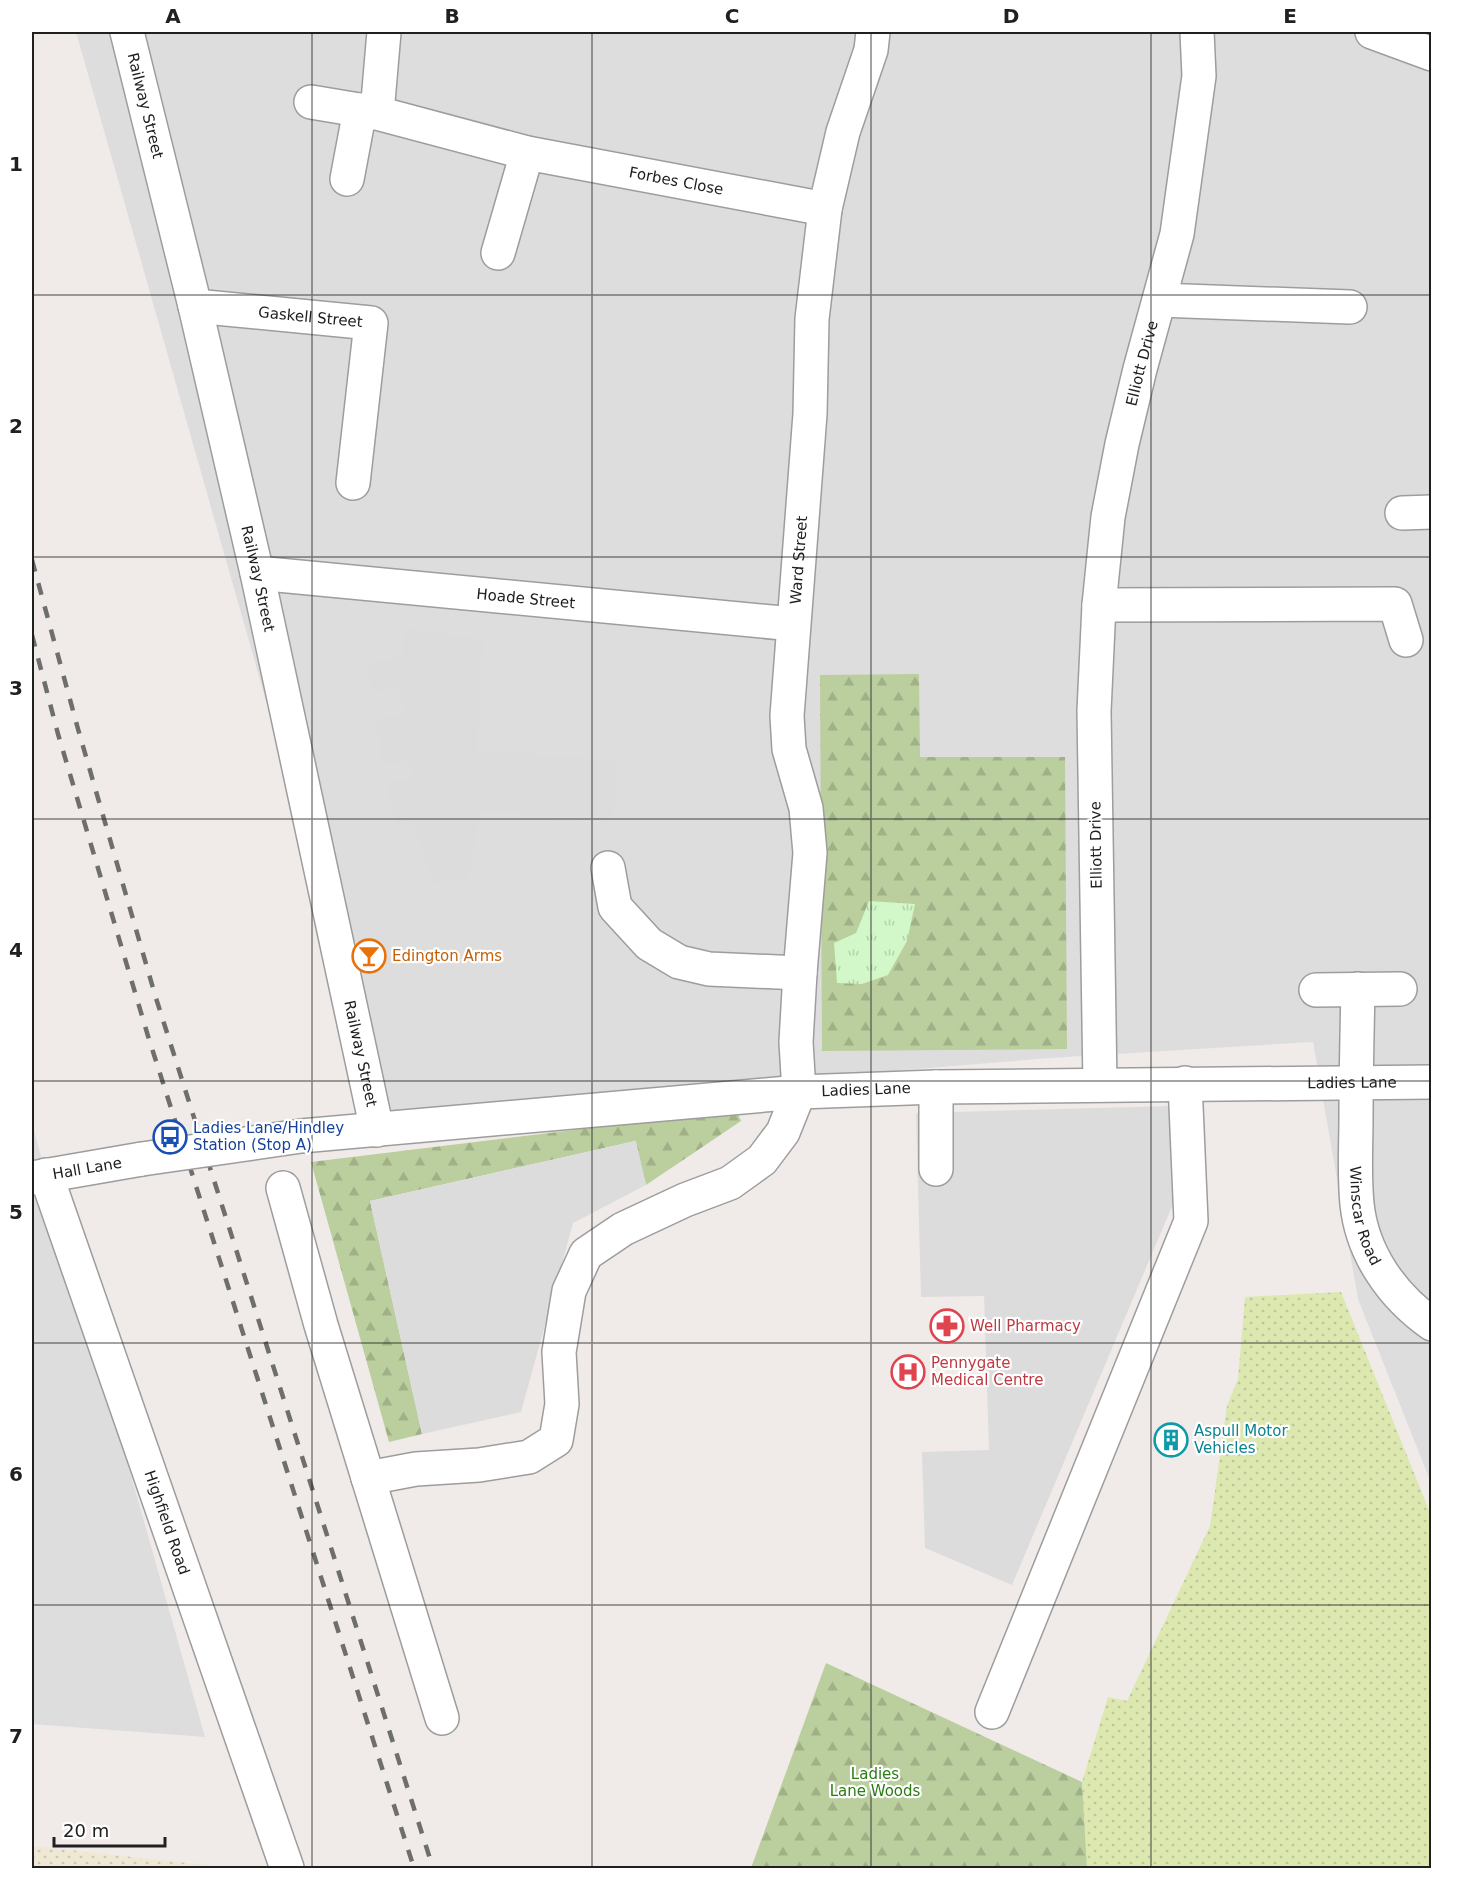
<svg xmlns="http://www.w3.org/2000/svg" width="1463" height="1900" font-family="'DejaVu Sans',sans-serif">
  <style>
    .residential { fill: #deddde }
    .farmland { fill: url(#farmland-dots) }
    .grass { fill: url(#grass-dots) }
    .forest { fill: url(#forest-firs) }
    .park { fill: url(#park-tufts) }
    .parking { fill: #dcdcdc }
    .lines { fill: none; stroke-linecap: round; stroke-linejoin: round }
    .minor-casing { stroke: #9d9d9d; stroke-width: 36 }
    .minor { stroke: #fff; stroke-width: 33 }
    .rail { stroke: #6e6e6e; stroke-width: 4.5; stroke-dasharray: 12 12; stroke-linecap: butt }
    .minor-bridge-casing { stroke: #9d9d9d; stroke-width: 36; stroke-linecap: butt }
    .minor-bridge { stroke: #fff; stroke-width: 33 }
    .grid { fill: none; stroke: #202020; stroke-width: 1.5; stroke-opacity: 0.55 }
    .labels { text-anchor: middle; stroke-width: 4.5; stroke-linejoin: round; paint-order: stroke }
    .street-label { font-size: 15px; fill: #202020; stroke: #fff }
    .food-label { font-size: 15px; fill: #c56008; stroke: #fff; text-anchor: start }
    .transit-label { font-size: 15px; fill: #164399; stroke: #fff; text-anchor: start }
    .health-label { font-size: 15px; fill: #be3a42; stroke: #fff; text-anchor: start }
    .culture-label { font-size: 15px; fill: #0d838f; stroke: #fff; text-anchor: start }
    .park-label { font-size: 15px; fill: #287c11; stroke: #fff }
    .neatline { fill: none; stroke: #202020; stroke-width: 2 }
    .grid-label { font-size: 20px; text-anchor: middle; font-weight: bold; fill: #202020 }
  </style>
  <defs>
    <pattern id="farmland-dots" width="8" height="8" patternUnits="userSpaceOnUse" patternTransform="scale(1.5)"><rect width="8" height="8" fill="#eee8d4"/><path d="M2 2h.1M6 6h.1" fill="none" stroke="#ccc7b6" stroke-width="1.8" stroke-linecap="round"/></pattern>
    <pattern id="grass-dots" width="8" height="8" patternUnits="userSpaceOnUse" patternTransform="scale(1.5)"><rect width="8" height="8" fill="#dce8b0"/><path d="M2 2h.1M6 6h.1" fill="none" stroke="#bcc797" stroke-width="1.8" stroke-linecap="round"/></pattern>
    <pattern id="forest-firs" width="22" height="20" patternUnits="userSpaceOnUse" patternTransform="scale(1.5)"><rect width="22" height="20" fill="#bace9e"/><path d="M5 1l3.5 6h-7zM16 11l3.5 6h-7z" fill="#a0b188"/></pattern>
    <pattern id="park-tufts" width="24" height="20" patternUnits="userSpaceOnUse" patternTransform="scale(1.5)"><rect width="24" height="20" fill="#d2f7c8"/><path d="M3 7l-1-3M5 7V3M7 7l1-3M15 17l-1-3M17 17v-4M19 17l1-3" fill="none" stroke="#b4d3ac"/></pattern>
  </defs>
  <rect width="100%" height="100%" fill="#f0ebe8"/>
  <path class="residential" d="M76,32H1431V1483L1358,1299L1313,1042L1050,1058L383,1113Z
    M32,1123L46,1175L205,1737L32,1724Z"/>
  <path class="farmland" d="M32,1846L233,1868H32Z"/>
  <path class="grass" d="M1341,1292L1431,1515V1868H1087L1082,1782L1108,1697L1127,1701L1210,1526L1227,1406L1238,1379L1245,1297Z"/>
  <path class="forest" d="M919,674L920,757H1065L1067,1049L822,1051L820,675Z
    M736,1110L741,1121L646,1185L635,1141L370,1201L422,1434L389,1442L311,1162Z
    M826,1663L1082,1782L1087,1868H751Z"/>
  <path class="park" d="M869,901L915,904L907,941L888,975L862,984L837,983L834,943L856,933Z"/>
  <path class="parking" d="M403,628L483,639L477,751L617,760L613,820L481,811L468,880L433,883L413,821L396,825L386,783L412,777L409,761L384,766L375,720L404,713L399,687L372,693L366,664L402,657Z
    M1170,1106L1173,1204L1012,1585L925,1548L922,1452L989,1450L984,1296L921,1297L916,1113Z
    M636,1141L646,1185L573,1223L521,1412L422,1434L370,1201Z"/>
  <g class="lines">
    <defs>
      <g id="minor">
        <path id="s1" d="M127,32L195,306L257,573L377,1130"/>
        <path d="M1372,32L1432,54"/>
        <path id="s2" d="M311,102L377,113L527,153L825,209"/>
        <path d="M377,113L384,32"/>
        <path d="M347,179L360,110"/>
        <path d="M498,253L527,153"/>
        <path d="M1159,300L1350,307"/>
        <path id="s3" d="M195,306L371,323L353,483"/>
        <path d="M1402,513L1432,512"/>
        <path id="s4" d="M257,573L793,624"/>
        <path d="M1099,605L1395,604L1406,640"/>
        <path d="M608,868L615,907L649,944L679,962L709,969L800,973"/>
        <path id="s5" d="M1358,989C1357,1032 1356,1075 1356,1117C1356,1146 1354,1175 1357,1204C1362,1253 1392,1296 1432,1324"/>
        <path d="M1316,990L1400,989"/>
        <path id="s6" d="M1100,1085L1094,711L1099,605L1108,517L1122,444L1140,369L1177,234L1199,76L1197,32"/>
        <path d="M936,1087V1169"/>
        <path id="s7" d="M301,1136L799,1092L936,1087L1432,1082"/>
        <path id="s8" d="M46,1175L287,1868"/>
        <path id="s9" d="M32,1178L142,1159"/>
        <path d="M283,1188L321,1325L442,1718"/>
        <path id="s10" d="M368,1478L416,1469L479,1465L529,1457L556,1440L562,1404L559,1352L569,1291L586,1254L623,1229L685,1200L730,1183L762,1160L783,1132L799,1092L796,1042L800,973L810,853L806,808L789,749L787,716L810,414L812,319L825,209L843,132L871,50L873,32"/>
        <path d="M992,1712L1191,1221L1185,1083"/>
      </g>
    </defs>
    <use href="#minor" class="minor-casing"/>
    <use href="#minor" class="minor"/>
    <path class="rail" d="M32,560L78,729L155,995L433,1868
      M32,635L58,734L148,1036L414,1868"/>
    <defs>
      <path id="minor-bridge" d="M142,1159L301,1136"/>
    </defs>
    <use href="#minor-bridge" class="minor-bridge-casing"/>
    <use href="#minor-bridge" class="minor-bridge"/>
  </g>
  <path class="grid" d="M312,32V1868M592,32V1868M871,32V1868M1151,32V1868M32,295H1432M32,557H1432M32,819H1432M32,1081H1432M32,1343H1432M32,1605H1432"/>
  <defs>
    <symbol id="bar-ring" viewBox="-11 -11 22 22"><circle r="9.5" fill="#fff" stroke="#e8710a" stroke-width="1.5"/><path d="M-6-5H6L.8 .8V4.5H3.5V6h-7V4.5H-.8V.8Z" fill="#e8710a"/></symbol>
    <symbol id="bus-ring" viewBox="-11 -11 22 22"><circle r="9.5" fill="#fff" stroke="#1a4fb4" stroke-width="1.5"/><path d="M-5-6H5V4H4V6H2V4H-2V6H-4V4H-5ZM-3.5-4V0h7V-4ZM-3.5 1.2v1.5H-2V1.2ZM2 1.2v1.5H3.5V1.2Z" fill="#1a4fb4"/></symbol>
    <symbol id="pharmacy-ring" viewBox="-11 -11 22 22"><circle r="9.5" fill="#fff" stroke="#e0444e" stroke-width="1.5"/><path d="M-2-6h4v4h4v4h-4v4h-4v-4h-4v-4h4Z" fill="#e0444e"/></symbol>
    <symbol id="hospital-ring" viewBox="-11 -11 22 22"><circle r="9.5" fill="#fff" stroke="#e0444e" stroke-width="1.5"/><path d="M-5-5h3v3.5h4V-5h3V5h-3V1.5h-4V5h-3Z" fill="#e0444e"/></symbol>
    <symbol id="building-ring" viewBox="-11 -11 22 22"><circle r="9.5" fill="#fff" stroke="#0f9aa8" stroke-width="1.5"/><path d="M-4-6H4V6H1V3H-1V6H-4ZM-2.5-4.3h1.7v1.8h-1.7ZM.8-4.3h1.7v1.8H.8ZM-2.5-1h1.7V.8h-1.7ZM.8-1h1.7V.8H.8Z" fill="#0f9aa8"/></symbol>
  </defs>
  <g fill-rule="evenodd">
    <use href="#bar-ring" x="350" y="937" width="38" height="38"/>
    <use href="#bus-ring" x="151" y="1118" width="38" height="38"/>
    <use href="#pharmacy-ring" x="928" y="1307" width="38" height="38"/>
    <use href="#hospital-ring" x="889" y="1353" width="38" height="38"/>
    <use href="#building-ring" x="1152" y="1421" width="38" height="38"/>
  </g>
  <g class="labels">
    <g class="street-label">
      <text dy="5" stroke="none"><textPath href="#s1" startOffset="76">Railway Street</textPath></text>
      <text dy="5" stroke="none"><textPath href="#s2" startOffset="374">Forbes Close</textPath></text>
      <text dy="5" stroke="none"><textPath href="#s3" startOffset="116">Gaskell Street</textPath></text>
      <text dy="5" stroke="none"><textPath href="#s6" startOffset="726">Elliott Drive</textPath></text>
      <text dy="5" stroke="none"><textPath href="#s10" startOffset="1200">Ward Street</textPath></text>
      <text dy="5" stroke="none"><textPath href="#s1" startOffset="562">Railway Street</textPath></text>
      <text dy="5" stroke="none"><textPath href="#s4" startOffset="270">Hoade Street</textPath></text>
      <text transform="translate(1096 845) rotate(-91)" y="5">Elliott Drive</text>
      <text dy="5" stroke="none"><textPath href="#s1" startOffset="1048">Railway Street</textPath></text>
      <text dy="5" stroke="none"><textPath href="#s7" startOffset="1053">Ladies Lane</textPath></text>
      <text dy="5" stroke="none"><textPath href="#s7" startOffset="567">Ladies Lane</textPath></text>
      <text dy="5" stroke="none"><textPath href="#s9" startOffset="56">Hall Lane</textPath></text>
      <text dy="5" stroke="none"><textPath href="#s5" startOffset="228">Winscar Road</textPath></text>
      <text dy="5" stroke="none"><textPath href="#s8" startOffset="368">Highfield Road</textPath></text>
    </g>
    <g class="food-label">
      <text x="392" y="961">Edington Arms</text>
    </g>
    <g class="transit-label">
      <text x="193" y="1133">Ladies Lane/Hindley<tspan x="193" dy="17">Station (Stop A)</tspan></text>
    </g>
    <g class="health-label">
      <text x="970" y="1331">Well Pharmacy</text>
      <text x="931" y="1368">Pennygate<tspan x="931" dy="17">Medical Centre</tspan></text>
    </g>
    <g class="culture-label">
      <text x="1194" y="1436">Aspull Motor<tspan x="1194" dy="17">Vehicles</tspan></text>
    </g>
    <g class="park-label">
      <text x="875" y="1779">Ladies<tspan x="875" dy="17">Lane Woods</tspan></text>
    </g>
  </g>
  <rect width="1463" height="1900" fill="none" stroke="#ffffff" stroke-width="66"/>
  <path d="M54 1837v9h111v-9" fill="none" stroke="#202020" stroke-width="3"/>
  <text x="63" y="1837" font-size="18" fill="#202020" stroke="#ffffff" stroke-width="4.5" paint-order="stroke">20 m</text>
  <rect x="33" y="33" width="1397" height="1834" class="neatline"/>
  <g class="grid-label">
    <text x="173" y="23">A</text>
    <text x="452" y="23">B</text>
    <text x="732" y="23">C</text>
    <text x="1011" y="23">D</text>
    <text x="1290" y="23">E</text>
    <text x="16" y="171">1</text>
    <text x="16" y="433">2</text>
    <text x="16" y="695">3</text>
    <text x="16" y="957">4</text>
    <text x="16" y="1219">5</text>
    <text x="16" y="1481">6</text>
    <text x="16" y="1743">7</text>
  </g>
</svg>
